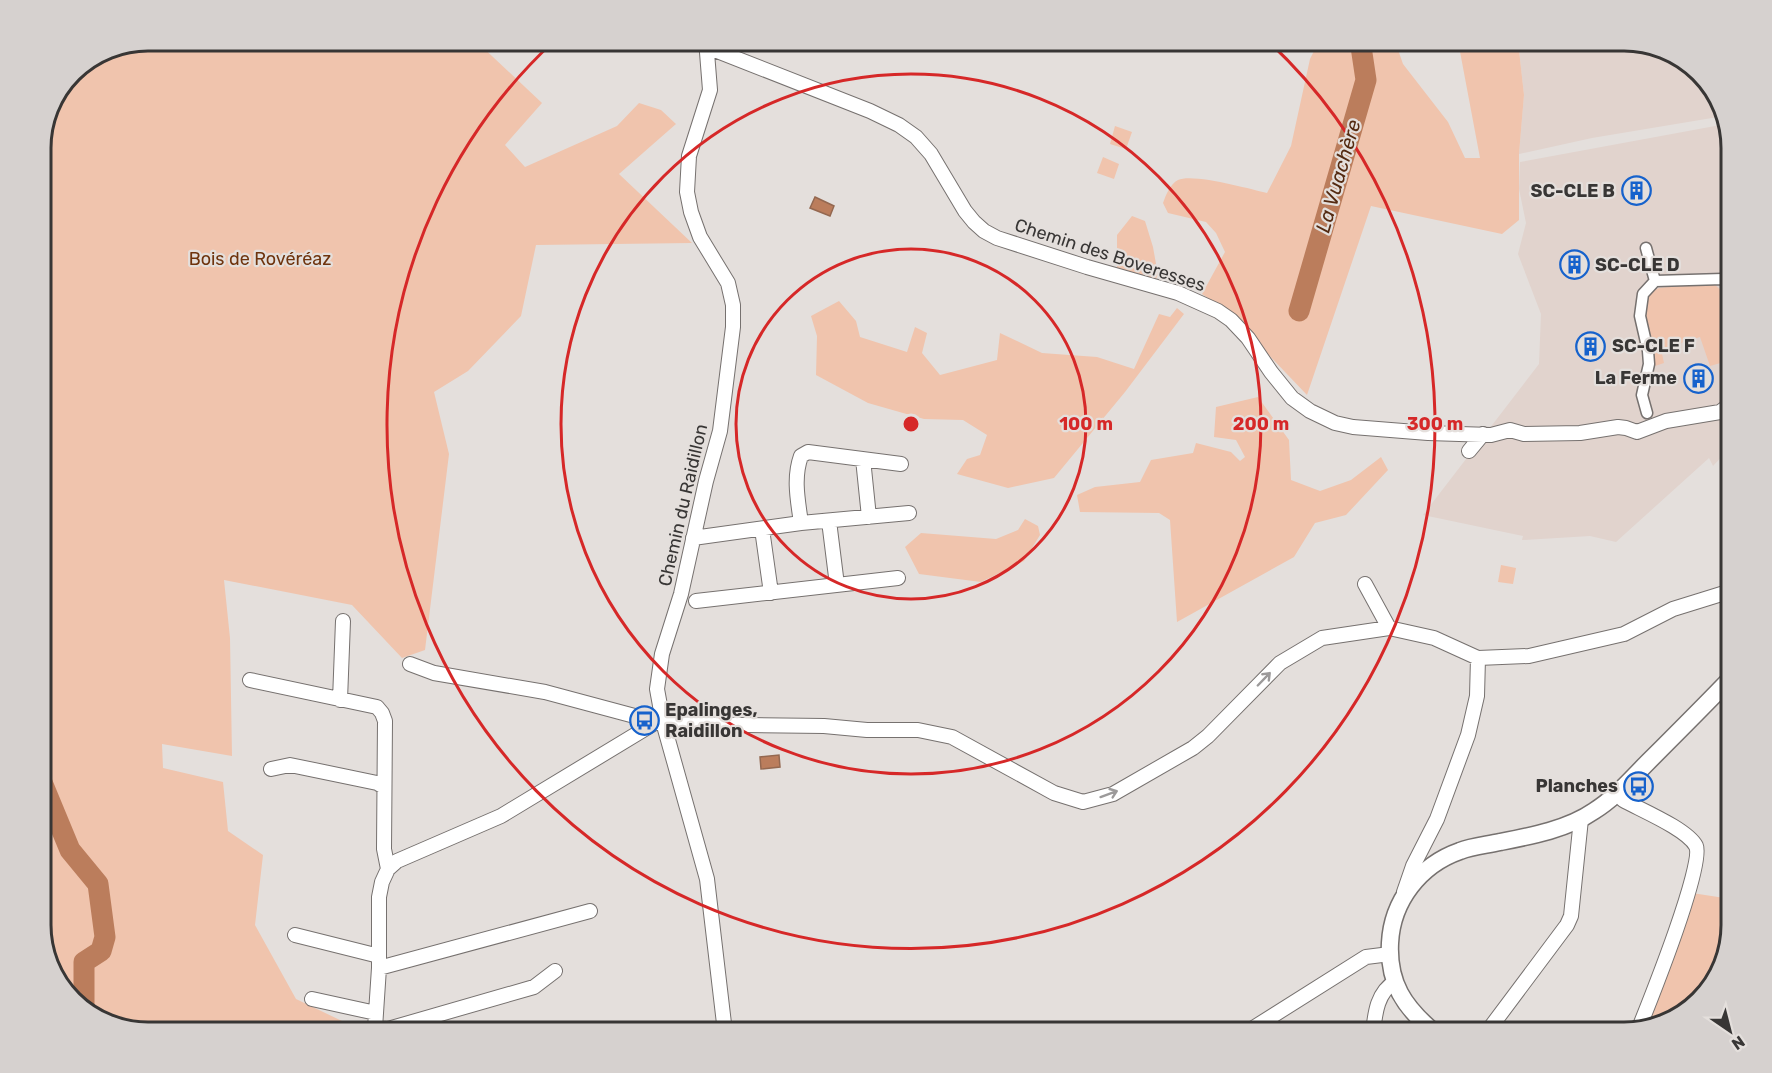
<svg xmlns="http://www.w3.org/2000/svg" width="1772" height="1073" font-family="Rubik,sans-serif">
  <style>
    .built { fill: #e1d3cd }
    .green { fill: #f0c4ad }
    .water { fill: #bb7d5c; stroke: #946850; stroke-width: 1.5 }
    .lines { fill: none; stroke-linecap: round; stroke-linejoin: round }
    .river { stroke: #bb7d5c; stroke-width: 21 }
    .pedestrian-casing { stroke: #76716f; stroke-width: 13 }
    .minor-casing { stroke: #76716f; stroke-width: 16 }
    .tertiary-casing { stroke: #76716f; stroke-width: 19 }
    .pedestrian { stroke: #fff; stroke-width: 10 }
    .minor { stroke: #fff; stroke-width: 14 }
    .tertiary { stroke: #fff; stroke-width: 16 }
    .oneway { stroke: #9c9a9a }
    .ring { fill: none; stroke: #d62828; stroke-width: 3 }
    .labels { text-anchor: middle; stroke-width: 4.5; stroke-linejoin: round; paint-order: stroke }
    .poi-label { font-size: 18px; font-weight: bold; fill: #383635; stroke: #e4dfdc; text-anchor: end }
    .street-label { font-size: 18px; fill: #383635; stroke: #e4dfdc }
    .park-label { font-size: 18px; fill: #6f340e; stroke: #e4dfdc }
    .water-label { font-size: 20px; font-style: italic; fill: #542a11; stroke: #e4dfdc }
    .rim { fill: none; stroke: #383635; stroke-width: 3 }
    .centre { fill: #d62828; stroke: #e4dfdc; stroke-width: 3 }
    .ring-label { font-size: 18px; text-anchor: middle; font-weight: bold; fill: #d62828; stroke: #e4dfdc; stroke-width: 4.5; stroke-linejoin: round; paint-order: stroke }
  </style>
  <rect width="100%" height="100%" fill="#e4dfdc"/>
  <path class="built" d="M1518,41H1624L1678,55L1717,94L1724,116L1592,138L1519,154L1524,95Z
    M1726,124L1731,141V447L1713,466L1709,458L1616,542L1590,536L1522,540L1523,536L1423,515L1539,364L1541,314L1518,254L1526,223L1519,189L1520,162Z"/>
  <path class="green" d="M148,41H476L542,103L505,145L525,167L617,126L639,103L661,110L676,124L619,174L692,243L536,245L521,316L468,371L434,392L449,454L425,650L402,658L352,605L224,580L230,638L232,756L162,744L163,768L223,782L228,831L263,855L255,925L296,999L365,1032H148L94,1018L55,979L41,932V141L72,72L107,49Z
    M1319,41H1395L1403,64L1448,122L1465,158H1480L1458,41H1518L1524,95L1519,154V220L1502,234L1371,206L1307,395L1227,311L1202,294L1225,252L1216,233L1206,222L1168,213L1163,203C1166,195 1170,184 1178,180C1193,173 1250,189 1267,193L1291,146L1310,59Z
    M1115,126L1132,132L1126,149L1110,144Z
    M1103,157L1119,164L1114,179L1097,173Z
    M1132,216L1145,221L1153,247L1158,275L1154,282L1117,270V235Z
    M1687,285H1715L1731,299V360L1710,366L1700,337L1661,349L1664,363L1655,366L1653,363L1654,355L1645,325V308L1649,293L1659,288Z
    M839,301L856,321L860,337L907,352L915,327L927,333L922,353L940,375L997,360L1000,333L1042,353L1097,357L1134,369L1159,314L1170,317L1177,308L1184,314L1125,392L1054,478L1008,488L957,474L967,459L980,455L987,435L963,420L924,419L868,403L816,375L817,336L811,316Z
    M1258,397L1289,440L1291,480L1320,491L1351,480L1381,457L1388,470L1346,515L1315,523L1294,557L1177,622L1170,520L1159,513L1080,512L1077,495L1095,487L1140,482L1151,460L1193,453L1196,443L1231,452L1240,461L1245,457L1236,440L1214,437L1216,407Z
    M1025,519L1038,526L1040,535L1024,561L981,582L919,574L905,547L921,533L996,539L1018,530Z
    M1501,565L1516,568L1513,584L1498,582Z
    M1692,893L1731,899V925L1717,979L1678,1018L1641,1028Z"/>
  <path class="water" d="M815,197L834,206L830,216L810,208Z
    M779,755L780,767L761,769L760,757Z"/>
  <g class="lines">
    <path class="river" d="M1299,311L1366,80L1360,40
      M41,780L70,850L98,884L105,937L101,951L84,962V1004L82,1006"/>
    <defs>
      <path id="pedestrian" d="M1646,248L1655,281
        M1731,258V261
        M1647,413L1642,395L1649,364L1648,351L1640,316L1643,294L1655,281L1723,279L1731,289"/>
      <path id="minor" d="M706,40L710,90L689,156L687,192L691,212L700,237L728,283L733,305V327L720,431L706,481L681,594L662,654L657,689L663,722L707,879L725,1032
        M707,47L870,111L899,125L916,137L931,154L965,211L974,222L984,231L997,238L1087,267L1178,293L1218,311L1231,320L1248,338L1271,372L1292,398L1310,411L1335,423L1353,427L1428,433L1491,435L1510,430L1524,434L1580,433L1618,427L1626,428L1637,432L1666,421L1720,412L1731,404
        M1469,451L1483,434
        M863,459L869,517
        M829,521L837,585
        M801,523C798,501 793,478 801,456L808,452L901,464
        M762,529L771,593
        M693,538L801,523L909,513
        M1365,584L1389,628
        M696,601L898,578
        M410,664L434,673L545,692L642,718L674,724L824,726L867,730H918L952,737L1054,793L1083,802L1113,794L1193,748L1208,736L1280,663L1322,638L1389,628L1434,638L1478,658L1529,656L1624,634L1673,609L1731,591
        M250,680L377,707L382,713L385,721L384,849L388,869
        M340,700L343,621
        M271,769L290,765L377,783L384,787
        M1623,800C1641,810 1687,829 1696,846C1705,864 1649,1003 1639,1028
        M1404,892L1413,866L1437,819L1468,735L1477,696L1478,658
        M295,935L379,956
        M379,968L590,911
        M555,971L534,987L388,1029L375,1028L379,968V897L382,882L388,869L397,861L501,816L658,721
        M312,999L376,1013
        M1247,1032L1366,957L1390,954
        M1373,1032C1375,1014 1377,992 1395,982
        M1487,1032L1567,925L1571,916L1581,819"/>
      <path id="tertiary" d="M1434,1032C1404,1007 1388,983 1390,943C1392,901 1420,865 1460,851C1472,846 1487,845 1500,842C1531,836 1568,829 1594,811C1615,798 1631,779 1648,762C1676,734 1704,706 1731,678"/>
    </defs>
    <use href="#pedestrian" class="pedestrian-casing"/>
    <use href="#minor" class="minor-casing"/>
    <use href="#tertiary" class="tertiary-casing"/>
    <use href="#pedestrian" class="pedestrian"/>
    <use href="#minor" class="minor"/>
    <use href="#tertiary" class="tertiary"/>
  </g>
  <defs><path id="oneway-shaft" d="M-6 0H5M1.5-3L5.5 0L1.5 3" fill="none" stroke-width="1.6" stroke-linecap="round" stroke-linejoin="round" transform="scale(1.5)"/></defs>
  <g class="oneway">
    <use href="#oneway-shaft" transform="translate(1264 679) rotate(-46)"/>
    <use href="#oneway-shaft" transform="translate(1109 794) rotate(-20)"/>
  </g>
  <g class="ring">
    <circle cx="911" cy="424" r="175"/>
    <circle cx="911" cy="424" r="350"/>
    <path d="M1268 41A524 524 0 1 1 554 41"/>
  </g>
  <defs>
    <symbol id="building-ring" viewBox="-11 -11 22 22"><circle r="9.5" fill="#e4dfdc" stroke="#1662cc" stroke-width="1.5"/><path d="M-4-6H4V6H1V3H-1V6H-4ZM-2.5-4.3h1.7v1.8h-1.7ZM.8-4.3h1.7v1.8H.8ZM-2.5-1h1.7V.8h-1.7ZM.8-1h1.7V.8H.8Z" fill="#1662cc"/></symbol>
    <symbol id="bus-ring" viewBox="-11 -11 22 22"><circle r="9.5" fill="#e4dfdc" stroke="#1662cc" stroke-width="1.5"/><path d="M-5-6H5V4H4V6H2V4H-2V6H-4V4H-5ZM-3.5-4V0h7V-4ZM-3.5 1.2v1.5H-2V1.2ZM2 1.2v1.5H3.5V1.2Z" fill="#1662cc"/></symbol>
  </defs>
  <g fill-rule="evenodd">
    <use href="#building-ring" x="1620" y="174" width="33" height="33"/>
    <use href="#building-ring" x="1558" y="248" width="33" height="33"/>
    <use href="#building-ring" x="1574" y="330" width="33" height="33"/>
    <use href="#building-ring" x="1682" y="362" width="33" height="33"/>
    <use href="#bus-ring" x="628" y="704" width="33" height="33"/>
    <use href="#bus-ring" x="1622" y="770" width="33" height="33"/>
  </g>
  <g class="labels">
    <g class="poi-label">
      <text x="1615" y="197">SC-CLE B</text>
      <text x="1595" y="271" text-anchor="start">SC-CLE D</text>
      <text x="1612" y="352" text-anchor="start">SC-CLE F</text>
      <text x="1677" y="384">La Ferme</text>
      <text x="665" y="716" text-anchor="start">Epalinges,<tspan x="665" dy="21">Raidillon</tspan></text>
      <text x="1618" y="792">Planches</text>
    </g>
    <g class="street-label">
      <text transform="translate(1110 255) rotate(18)" y="6">Chemin des Boveresses</text>
      <text transform="translate(683 505) rotate(-77)" y="6">Chemin du Raidillon</text>
    </g>
    <g class="park-label">
      <text x="260" y="265">Bois de Rovéréaz</text>
    </g>
    <g class="water-label">
      <text transform="translate(1338 176) rotate(-74)" y="7">La Vuachère</text>
    </g>
  </g>
  <path d="M0 0H1772V1073H0ZM148 51H1624A97 97 0 0 1 1721 148V925A97 97 0 0 1 1624 1022H148A97 97 0 0 1 51 925V148A97 97 0 0 1 148 51Z" fill="#d6d1cf" fill-rule="evenodd"/>
  <path class="rim" d="M148 51H1624A97 97 0 0 1 1721 148V925A97 97 0 0 1 1624 1022H148A97 97 0 0 1 51 925V148A97 97 0 0 1 148 51Z"/>
  <circle cx="911" cy="424" r="9" class="centre"/>
  <g class="ring-label">
    <text x="1086" y="430">100 m</text>
    <text x="1261" y="430">200 m</text>
    <text x="1435" y="430">300 m</text>
  </g>
  <g transform="translate(1730 1031) rotate(145)" stroke="#e4dfdc" stroke-width="4.5" paint-order="stroke">
  <path d="M0-4.5L10 22L0 15L-10 22Z" fill="#383635"/>
  <text y="-9" font-size="16" font-weight="bold" text-anchor="middle" fill="#383635">N</text>
  </g>
</svg>
